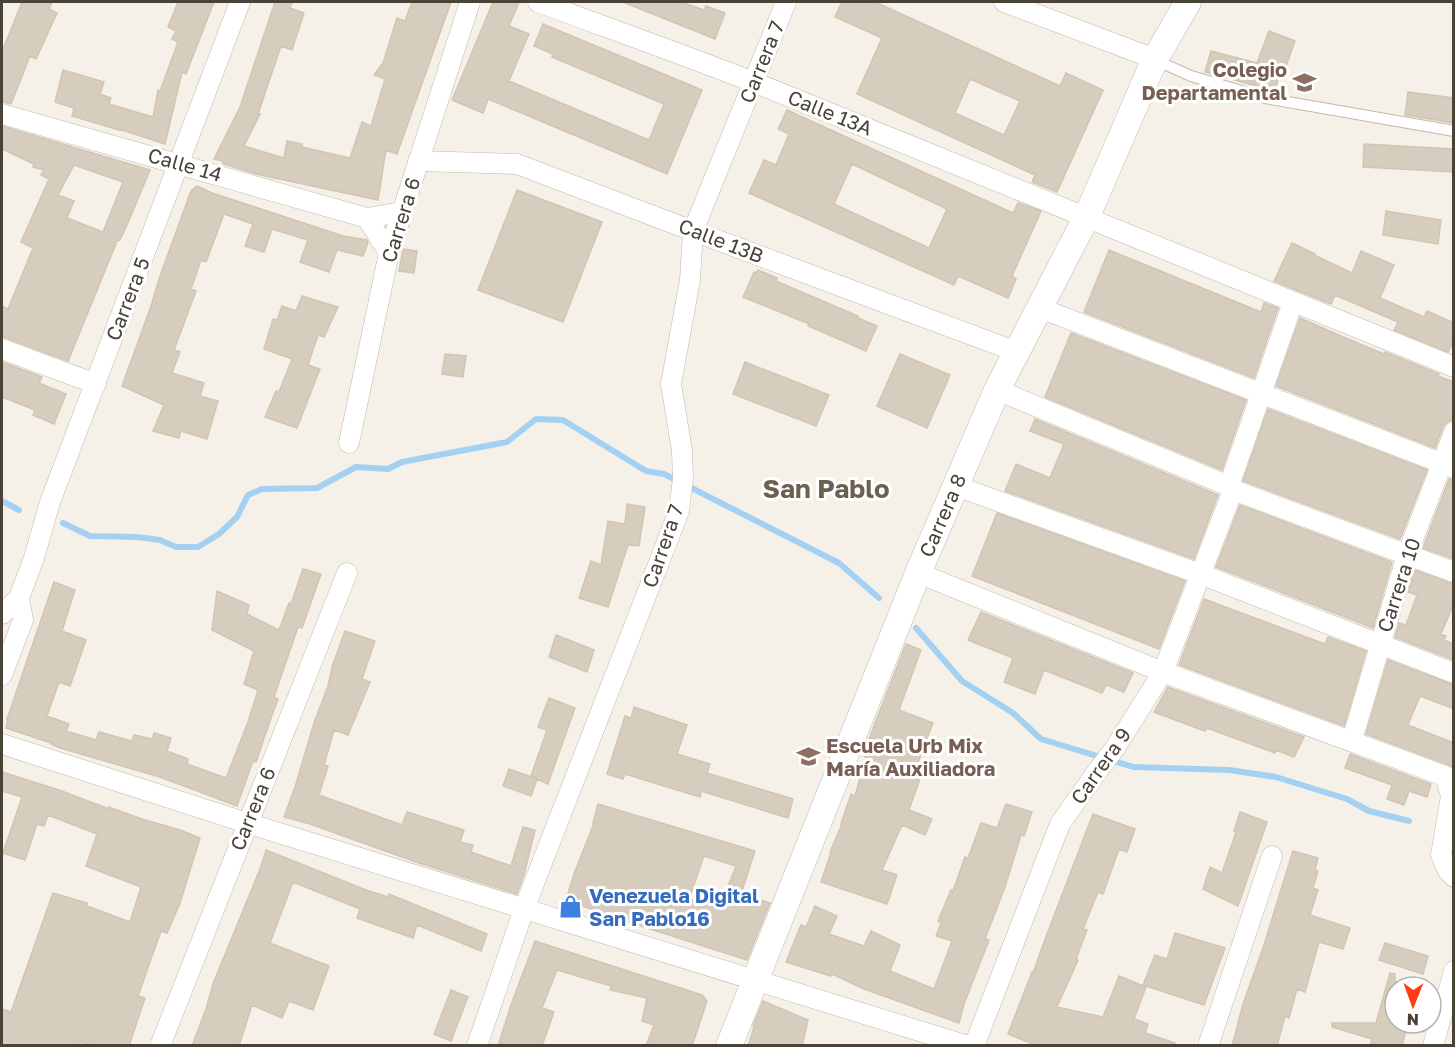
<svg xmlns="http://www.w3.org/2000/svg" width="1455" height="1047" font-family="'Golos Text',sans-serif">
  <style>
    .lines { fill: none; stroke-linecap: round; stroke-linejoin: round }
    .stream { stroke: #a4d1f2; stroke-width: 6 }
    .building { fill: #d7cdbe; stroke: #d2c5b1; stroke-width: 1.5; fill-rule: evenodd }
    .service-casing { stroke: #c1b9ab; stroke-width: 12 }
    .minor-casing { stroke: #c1b9ab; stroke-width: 21 }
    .tertiary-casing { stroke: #c1b9ab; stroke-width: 27 }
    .service { stroke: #fff; stroke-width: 10 }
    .minor { stroke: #fff; stroke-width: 20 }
    .tertiary { stroke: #fff; stroke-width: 26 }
    .labels { text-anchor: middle; stroke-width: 6; stroke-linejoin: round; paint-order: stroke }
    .street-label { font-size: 20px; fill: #494237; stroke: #fff }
    .education-label { font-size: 20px; font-weight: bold; fill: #785e54; stroke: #fff; text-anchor: end }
    .shop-label { font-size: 20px; font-weight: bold; fill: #366cbe; stroke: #fff; text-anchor: start }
    .district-label { font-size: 26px; font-weight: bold; fill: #6c604e; stroke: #fff }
  </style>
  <rect width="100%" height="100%" fill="#f5f1e9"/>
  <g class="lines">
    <path class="stream" d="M2,501L19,510
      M63,523L90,536L137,537L160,540L176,547H198L219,534L237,517L248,495L262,489L317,488L356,467L388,469L402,462L507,442L536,419L563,420L646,471L664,474L839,563L879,598
      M916,628L962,681L1013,713L1041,739L1133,767L1229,770L1276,777L1347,799L1369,811L1409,821"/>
  </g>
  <path class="building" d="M22,2H52L49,9L57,13L36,59L30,56L11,104L2,102V52Z
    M178,2H214L186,74L182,72L165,144L119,129V130L72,116L74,108L55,102L63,70L104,82L100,94L111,98L109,104L153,117L158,90L160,91L178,42L172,39L176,31L168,27Z
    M275,2H292L290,8L304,13L292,50L281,46L258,114H260L244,146L284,158L287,141L302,144V147L350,158L362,122L371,126L385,79L374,75L383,63L397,18L405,21L412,2H451L397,154L386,150L378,200L256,174L223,164V161L214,159L240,107Z
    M493,2H519L509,26L529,34L509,81L649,140L664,104L552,57L553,54L534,46L543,24L702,90L667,174L488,99L483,113L452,100Z
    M623,2H681L704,10L706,6L725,13L715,39Z
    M842,2H875L1060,86L1066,73L1103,90L1057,192L1032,182L1035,175L857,94L882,38L835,17ZM970,79L1020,101L1004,135L955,113Z
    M1269,31L1295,41L1285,69L1281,68L1275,91L1205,72L1211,51L1257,63Z
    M1408,92L1454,98V123L1405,115Z
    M787,110L1013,213L1018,203L1041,211L1012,276L1016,279L1008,298L958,276L954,285L749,193L764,160L776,165L789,134L778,129ZM852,164L947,209L929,248L834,204Z
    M2,126L150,170L127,225L120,240L118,239L68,361L6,338L2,337V306L8,309L33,248L21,242L49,179L41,175L44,170L33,167L34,164L2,149ZM74,165L123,182L103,232L67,218L74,201L58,195Z
    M1364,144L1454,149V172L1363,167Z
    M197,186L212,193L258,208L343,236L367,240L368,243L363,256L337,250L329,272L300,262L308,240L272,229L264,252L245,246L253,224L224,214L206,262L201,260L191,289L196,291L174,350L180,352L172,373L204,383L200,396L218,401L207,439L181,431L179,438L153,431L164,405L122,386L151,306L160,276L191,191Z
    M517,190L602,222L563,322L478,290Z
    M1386,211L1441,220L1438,244L1383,235Z
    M1292,243L1315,254L1314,255L1352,273L1361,251L1394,265L1380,298L1424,317L1427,311L1454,323V340L1448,352L1394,330L1398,322L1335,295L1331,304L1274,281Z
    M403,249L417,251L414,273L399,271Z
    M1109,250L1261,312L1264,303L1278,308L1254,378L1084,312Z
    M758,270L777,278L776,281L858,316V318L877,326L866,351L808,326L809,324L743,297L754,272L756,273Z
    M302,296L338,307L324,337L318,335L308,365L320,369L297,428L265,417L276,391L279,392L292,359L264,349L273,319L277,320L282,306L296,311Z
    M1300,318L1348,339L1384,354L1385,352L1439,374L1438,376L1454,382V420L1447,422L1443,427L1435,448L1276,386Z
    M1071,333L1246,400L1222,470L1045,397Z
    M445,354L466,356L463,377L442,374Z
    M900,354L950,375L927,428L877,406Z
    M2,362L42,377L39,383L66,394L54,424L33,415L35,410L2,397Z
    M745,362L829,395L816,426L733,394Z
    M1268,409L1427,470L1400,539L1243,481Z
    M1035,419L1218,495L1194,559L1005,491L1016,464L1050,478L1064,444L1030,431Z
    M1449,479L1454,480V559L1423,548Z
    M627,504L645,507L639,546L628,545L608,607L579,598L591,561L601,565L608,521L625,524Z
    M1240,505L1392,562L1373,628L1216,567Z
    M997,513L1185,581L1159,649L972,576Z
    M303,569L321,574L302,628L298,627L274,697L278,699L272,715L256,762L253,761L237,806L160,777L60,748L51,744V743L6,728L8,719H7L54,582L75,590L62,631L86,640L70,686L59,682L47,716L69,724L66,731L96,740L99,732L132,741L134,735L152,739L154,733L171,738L167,751L188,759L187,764L226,778L248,722L258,690L244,684L254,651L212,630L217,591L249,605L247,614L279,630L289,603L291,604Z
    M1415,570L1454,584V603L1441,634L1446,636L1444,640L1454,644V660L1395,637L1399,623L1406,625L1417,595L1408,592Z
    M1204,599L1325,644L1328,637L1366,651L1344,726L1179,665Z
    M981,612L1133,673L1124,692L1106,685L1102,693L1044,670L1035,694L1004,682L1013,658L968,640Z
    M345,631L375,641L362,679L370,682L348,735L334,730L324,765L328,766L319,795L402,825L407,812L464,830L460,842L473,845L471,852L511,866L523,827L535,830L524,875L517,894L416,862L310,824L284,817L295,787L314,723L328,686L333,664Z
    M556,635L594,650L587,672L549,657Z
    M906,644L921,650L899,710L933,723L914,773L921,776L909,810L932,819L925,835L902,825L882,870L897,875L887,904L821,882L831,853L830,852L842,824H841L851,794L855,796L866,757L864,756L870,736Z
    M1388,660L1454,685V709L1420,696L1408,725L1454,743V768L1449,765L1366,734Z
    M1168,687L1304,737L1294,757L1276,750L1275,753L1207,728L1205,731L1154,712Z
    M549,698L575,708L548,784L537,779L531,796L503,786L509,769L537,779L531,776L547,730L538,727Z
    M634,707L687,725L677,754L710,764L707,773L793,799L788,818L701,791L700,797L625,774L623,779L607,774L625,716L631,718Z
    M1350,754L1431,784L1427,797L1409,791L1404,805L1387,799L1392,785L1345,768Z
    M2,772L59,790L109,809V807L142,819L180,830L200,838L180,903L167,933L161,931L138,996L145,998L129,1046H93L79,1042L78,1046H2V1009L11,1012L53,893L87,903V906L130,922L141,887L86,866L97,834L48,815L44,826L37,824L25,860L3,853L22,797L2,791Z
    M598,804L755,851L741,894L770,903L747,960L616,918L566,900L574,874L594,823H593ZM704,856L736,866L719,909L689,899Z
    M1006,804L1032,812L1024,836L1021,835L1005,887L985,939L989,940L964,1004L959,1023L864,989L832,974L831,976L786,962L801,925L806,927L815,906L837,916L829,934L864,946L871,931L900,945L890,971L934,989L952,941L936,936L941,923L938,921L951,890L953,891L965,857L968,858L981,823L997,828Z
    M1240,812L1267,822L1238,906L1203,889L1210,867L1222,873L1236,832L1234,831Z
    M1093,814L1135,829L1127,852L1119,849L1103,894L1098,892L1083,929L1087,930L1076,959L1078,960L1057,1007L1103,1017L1119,976L1146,987L1134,1019L1148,1024L1145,1033L1175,1043L1174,1046H1037L1008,1034L1032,972L1033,973L1047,934Z
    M266,850L366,890L388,897L389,894L406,901L487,934L481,951L417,925L413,938L357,918L360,909L293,882L270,943L329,966L313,1010L289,1001L282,1018L252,1005L239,1046H192L206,1009L213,984L260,869Z
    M1293,851L1318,858L1315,870L1318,871L1313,888L1318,890L1310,915L1350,928L1343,949L1319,942L1305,992L1297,989L1289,1018L1285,1016L1277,1046H1232L1243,1004L1263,948Z
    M1175,933L1225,948L1204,1005L1143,985L1155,955L1167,959Z
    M535,941L702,995L707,1001L692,1046H646L654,1025L642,1021L647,998L610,990L611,986L557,970L542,1008L554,1012L542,1046H498L511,1005Z
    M1385,943L1428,956L1423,974L1379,960Z
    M1390,973L1395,974V1023H1408L1402,1046H1370L1372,1039L1332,1027V1023H1376Z
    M451,990L468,997L451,1041L434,1034Z
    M763,1001L808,1020L802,1046H748L754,1027L753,1026Z"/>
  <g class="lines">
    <defs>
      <path id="service" d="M1155,60L1191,76L1265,98L1454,131"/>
      <path id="minor" d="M538,2C611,29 684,55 756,83C989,176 1221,273 1454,367
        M1004,2L1155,59
        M2,114L367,218L402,212
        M418,161L517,164L693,231L1017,352
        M367,218L389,253
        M1040,308L1454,468
        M2,349L96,384
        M997,390L1229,486L1233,490L1454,572
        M349,443L389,253L470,2
        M956,486L1200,574L1454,673
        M1229,486L1293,302
        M918,573L1163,672L1445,776
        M2,614L19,598L34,558L50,502L240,2
        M2,675L23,620L19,598
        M1352,740L1407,555L1454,432
        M2,744L247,823L968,1046
        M1445,776L1451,796L1441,855L1448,871L1454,877
        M160,1046L347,573
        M477,1046L524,909L679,511L683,478L682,451L671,384L690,280L693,231L786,2
        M974,1046L1060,824L1096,773L1115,748L1163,672L1233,490
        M1208,1046L1272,856
        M1433,1046L1454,971"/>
      <g id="tertiary">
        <path id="s1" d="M729,1046L918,573L997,390L1087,216L1155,59L1188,2"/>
      </g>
    </defs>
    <use href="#service" class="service-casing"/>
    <use href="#minor" class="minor-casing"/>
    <use href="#tertiary" class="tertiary-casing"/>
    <use href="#service" class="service"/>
    <use href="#minor" class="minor"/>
    <use href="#tertiary" class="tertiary"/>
  </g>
  <defs>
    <symbol id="school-bare" viewBox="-9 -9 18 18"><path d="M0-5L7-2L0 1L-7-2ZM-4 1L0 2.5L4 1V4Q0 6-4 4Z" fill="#8d6e63" stroke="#fff" stroke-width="2.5" paint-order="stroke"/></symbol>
    <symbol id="shop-bare" viewBox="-9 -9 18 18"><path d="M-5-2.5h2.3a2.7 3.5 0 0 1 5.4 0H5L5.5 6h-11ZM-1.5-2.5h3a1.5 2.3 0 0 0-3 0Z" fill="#3f7fe0" stroke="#fff" stroke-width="2.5" paint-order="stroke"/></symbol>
  </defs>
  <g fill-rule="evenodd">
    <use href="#school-bare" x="1288" y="66" width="33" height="33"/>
    <use href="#school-bare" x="792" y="740" width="33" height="33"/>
    <use href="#shop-bare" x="554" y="890" width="33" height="33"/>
  </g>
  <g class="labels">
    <g class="street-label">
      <text transform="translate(762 62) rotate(-68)" y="7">Carrera 7</text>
      <text transform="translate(830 113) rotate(22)" y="7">Calle 13A</text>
      <text transform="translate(185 165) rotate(16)" y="7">Calle 14</text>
      <text transform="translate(401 220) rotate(-73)" y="7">Carrera 6</text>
      <text transform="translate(721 241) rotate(21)" y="7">Calle 13B</text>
      <text transform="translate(128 299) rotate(-69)" y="7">Carrera 5</text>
      <text dy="7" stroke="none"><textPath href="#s1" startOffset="572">Carrera 8</textPath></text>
      <text transform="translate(663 546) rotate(-71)" y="7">Carrera 7</text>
      <text transform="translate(1399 585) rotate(-72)" y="7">Carrera 10</text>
      <text transform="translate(1101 766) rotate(-55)" y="7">Carrera 9</text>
      <text transform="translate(253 809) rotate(-68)" y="7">Carrera 6</text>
    </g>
    <g class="education-label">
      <text x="1287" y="77">Colegio<tspan x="1287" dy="23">Departamental</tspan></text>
      <text x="826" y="753" text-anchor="start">Escuela Urb Mix<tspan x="826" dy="23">María Auxiliadora</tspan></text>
    </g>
    <g class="shop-label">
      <text x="589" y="903">Venezuela Digital<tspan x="589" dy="23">San Pablo16</tspan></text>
    </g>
    <g class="district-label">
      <text x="826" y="498">San Pablo</text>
    </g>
  </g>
  <rect width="1455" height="1047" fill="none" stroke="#494237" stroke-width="6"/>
  <g transform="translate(1413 1005) rotate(181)"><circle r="28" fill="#ffffff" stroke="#b6b3af" stroke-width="1.5"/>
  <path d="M0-4.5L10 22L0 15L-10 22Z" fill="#fe3d16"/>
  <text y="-9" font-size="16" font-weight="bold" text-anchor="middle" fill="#494237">N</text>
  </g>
</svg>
